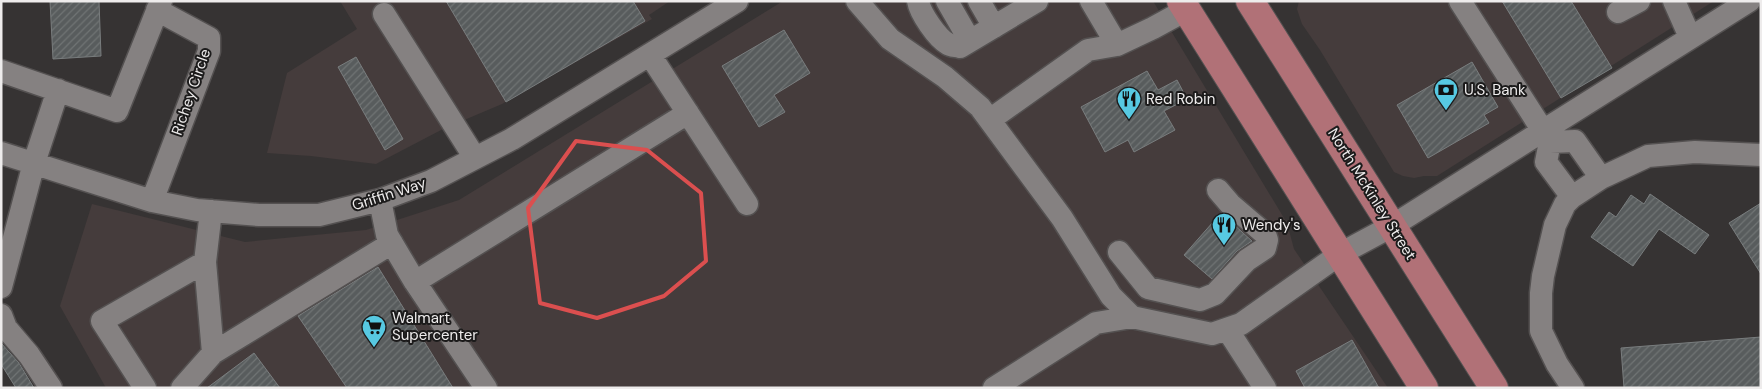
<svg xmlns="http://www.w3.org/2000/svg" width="1762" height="389" font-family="'DM Sans',sans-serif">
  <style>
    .built { fill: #453c3c }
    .building { fill: url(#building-hatch); stroke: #797d7e }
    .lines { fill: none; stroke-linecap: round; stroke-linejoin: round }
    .minor-casing { stroke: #545151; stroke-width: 25 }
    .major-casing { stroke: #545151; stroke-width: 30 }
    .minor { stroke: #858181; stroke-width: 22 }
    .major { stroke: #b17177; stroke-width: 28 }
    .marked { fill: none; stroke: #db4f4f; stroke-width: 4; stroke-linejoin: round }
    .labels { text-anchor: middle; stroke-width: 4; stroke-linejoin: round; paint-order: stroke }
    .poi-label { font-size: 15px; fill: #eeecec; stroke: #1c1b1b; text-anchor: start }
    .street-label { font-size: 15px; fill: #eeecec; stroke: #1c1b1b }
  </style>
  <defs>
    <pattern id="building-hatch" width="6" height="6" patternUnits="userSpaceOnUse" patternTransform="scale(1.25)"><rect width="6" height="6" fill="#585c5d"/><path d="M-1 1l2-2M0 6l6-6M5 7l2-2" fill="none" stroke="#707474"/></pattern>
  </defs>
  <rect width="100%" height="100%" fill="#363333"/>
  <path class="built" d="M340,1H670L649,15L652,19L502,104L443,129L376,164L311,156L267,153L287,73L357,29Z
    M783,1H1153L1287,223L1294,249L1388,388H106L60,306L92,204L245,242L366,230L459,200Z
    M1299,1H1714L1437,176H1424L1414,178L1403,176L1394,172L1320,50L1302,24L1297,9Z"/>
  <path class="building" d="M50,1H99L101,56L53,59Z
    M446,1H633L645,21L506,102Z
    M1502,1H1571L1612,68L1561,98Z
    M784,30L810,73L774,95L785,112L759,127L722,66Z
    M356,57L403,139L385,150L338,67Z
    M1472,62L1498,107L1484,115L1489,123L1428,158L1397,105Z
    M1147,71L1158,90L1177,80L1187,99L1164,111L1175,130L1134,152L1128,140L1105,152L1081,107Z
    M1650,194L1709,235L1695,254L1659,229L1633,266L1591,237L1609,212L1616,217L1631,195L1644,204Z
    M1761,203V274L1729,223Z
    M1221,213L1252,241L1237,251L1212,279L1184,255Z
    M378,267L453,388H347L298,316Z
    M1761,337V387L1624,388L1621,348Z
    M1352,340L1379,388H1305L1296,371Z
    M1,343L19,363L34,388H16L1,364Z
    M254,353L280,388H207Z"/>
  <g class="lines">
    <defs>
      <path id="minor" d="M857,1L890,39L945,77L980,107L1062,218L1111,296L1132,317
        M918,1C920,13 937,38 948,44C951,46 956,46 960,47L1037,1
        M947,1L970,41
        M979,1L994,27
        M1091,1L1117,45
        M1460,1L1550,142L1546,162L1572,197
        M1674,1L1690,37
        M1618,12L1639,1
        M384,14L475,158
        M650,55L747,204
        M1,71L117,111L161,1
        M991,119L1088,50L1117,45L1153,28L1186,10
        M1550,142L1575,141L1601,178
        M1,153L152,201L197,210L259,215H319L380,200L431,181L512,139L737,1
        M380,200L387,235L415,282L486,388
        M152,201L209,51V38L157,10
        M1119,252L1148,288L1200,300L1215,294L1247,260L1265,248L1267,240L1265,234L1230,204L1218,190
        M415,282L688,113
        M1,287L34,163L58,90
        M1,315L6,328L29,355L51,388
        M1227,329L1265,388
        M213,353L392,243
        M145,388L102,321L205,262L211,211
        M182,388L213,353L205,262
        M994,388L1096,323L1132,317L1212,334L1241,324L1340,254L1392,226L1749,1
        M1573,388L1557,364L1541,331V293L1543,276L1555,225L1565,204L1572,197L1601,178L1648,156L1695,152L1761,155"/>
      <path id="major" d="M1181,1L1424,388
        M1250,1L1494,388"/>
    </defs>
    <use href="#minor" class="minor-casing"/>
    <use href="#major" class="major-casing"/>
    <use href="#minor" class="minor"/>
    <use href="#major" class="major"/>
  </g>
  <path class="marked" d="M576,141L647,150L701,193L706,261L664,296L597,318L540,303L528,208Z"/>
  <defs>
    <symbol id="bank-pin" viewBox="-11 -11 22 30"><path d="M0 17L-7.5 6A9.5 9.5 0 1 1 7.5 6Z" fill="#57c9e2" stroke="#1c1b1b"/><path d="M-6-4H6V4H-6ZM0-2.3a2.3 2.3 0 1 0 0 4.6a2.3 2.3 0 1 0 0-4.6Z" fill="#111"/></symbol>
    <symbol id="restaurant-pin" viewBox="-11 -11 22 30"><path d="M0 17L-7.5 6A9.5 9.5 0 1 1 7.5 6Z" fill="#57c9e2" stroke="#1c1b1b"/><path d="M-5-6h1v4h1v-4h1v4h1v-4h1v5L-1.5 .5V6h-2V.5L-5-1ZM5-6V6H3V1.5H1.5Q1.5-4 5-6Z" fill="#111"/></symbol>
    <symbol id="supermarket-pin" viewBox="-11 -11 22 30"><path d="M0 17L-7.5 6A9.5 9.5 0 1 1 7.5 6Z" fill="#57c9e2" stroke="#1c1b1b"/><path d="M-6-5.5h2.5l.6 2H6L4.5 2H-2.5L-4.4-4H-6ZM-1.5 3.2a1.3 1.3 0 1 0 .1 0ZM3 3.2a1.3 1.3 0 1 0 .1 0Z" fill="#111"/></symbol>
  </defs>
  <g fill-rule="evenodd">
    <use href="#bank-pin" x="1432" y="76" width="28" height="38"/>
    <use href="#restaurant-pin" x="1115" y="85" width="28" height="38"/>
    <use href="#restaurant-pin" x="1210" y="211" width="28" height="38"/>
    <use href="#supermarket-pin" x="360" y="313" width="28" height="38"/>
  </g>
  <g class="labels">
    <g class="poi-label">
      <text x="1464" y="95">U.S. Bank</text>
      <text x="1146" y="104">Red Robin</text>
      <text x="1242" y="230">Wendy's</text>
      <text x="392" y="323">Walmart<tspan x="392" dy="17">Supercenter</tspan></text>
    </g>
    <g class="street-label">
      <text transform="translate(191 92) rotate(-71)" y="5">Richey Circle</text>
      <text transform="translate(389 194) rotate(-18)" y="5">Griffin Way</text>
      <text transform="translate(1372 194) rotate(58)" y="5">North McKinley Street</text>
    </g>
  </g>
  <rect width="1762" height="389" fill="none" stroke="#eeecec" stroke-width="5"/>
</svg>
